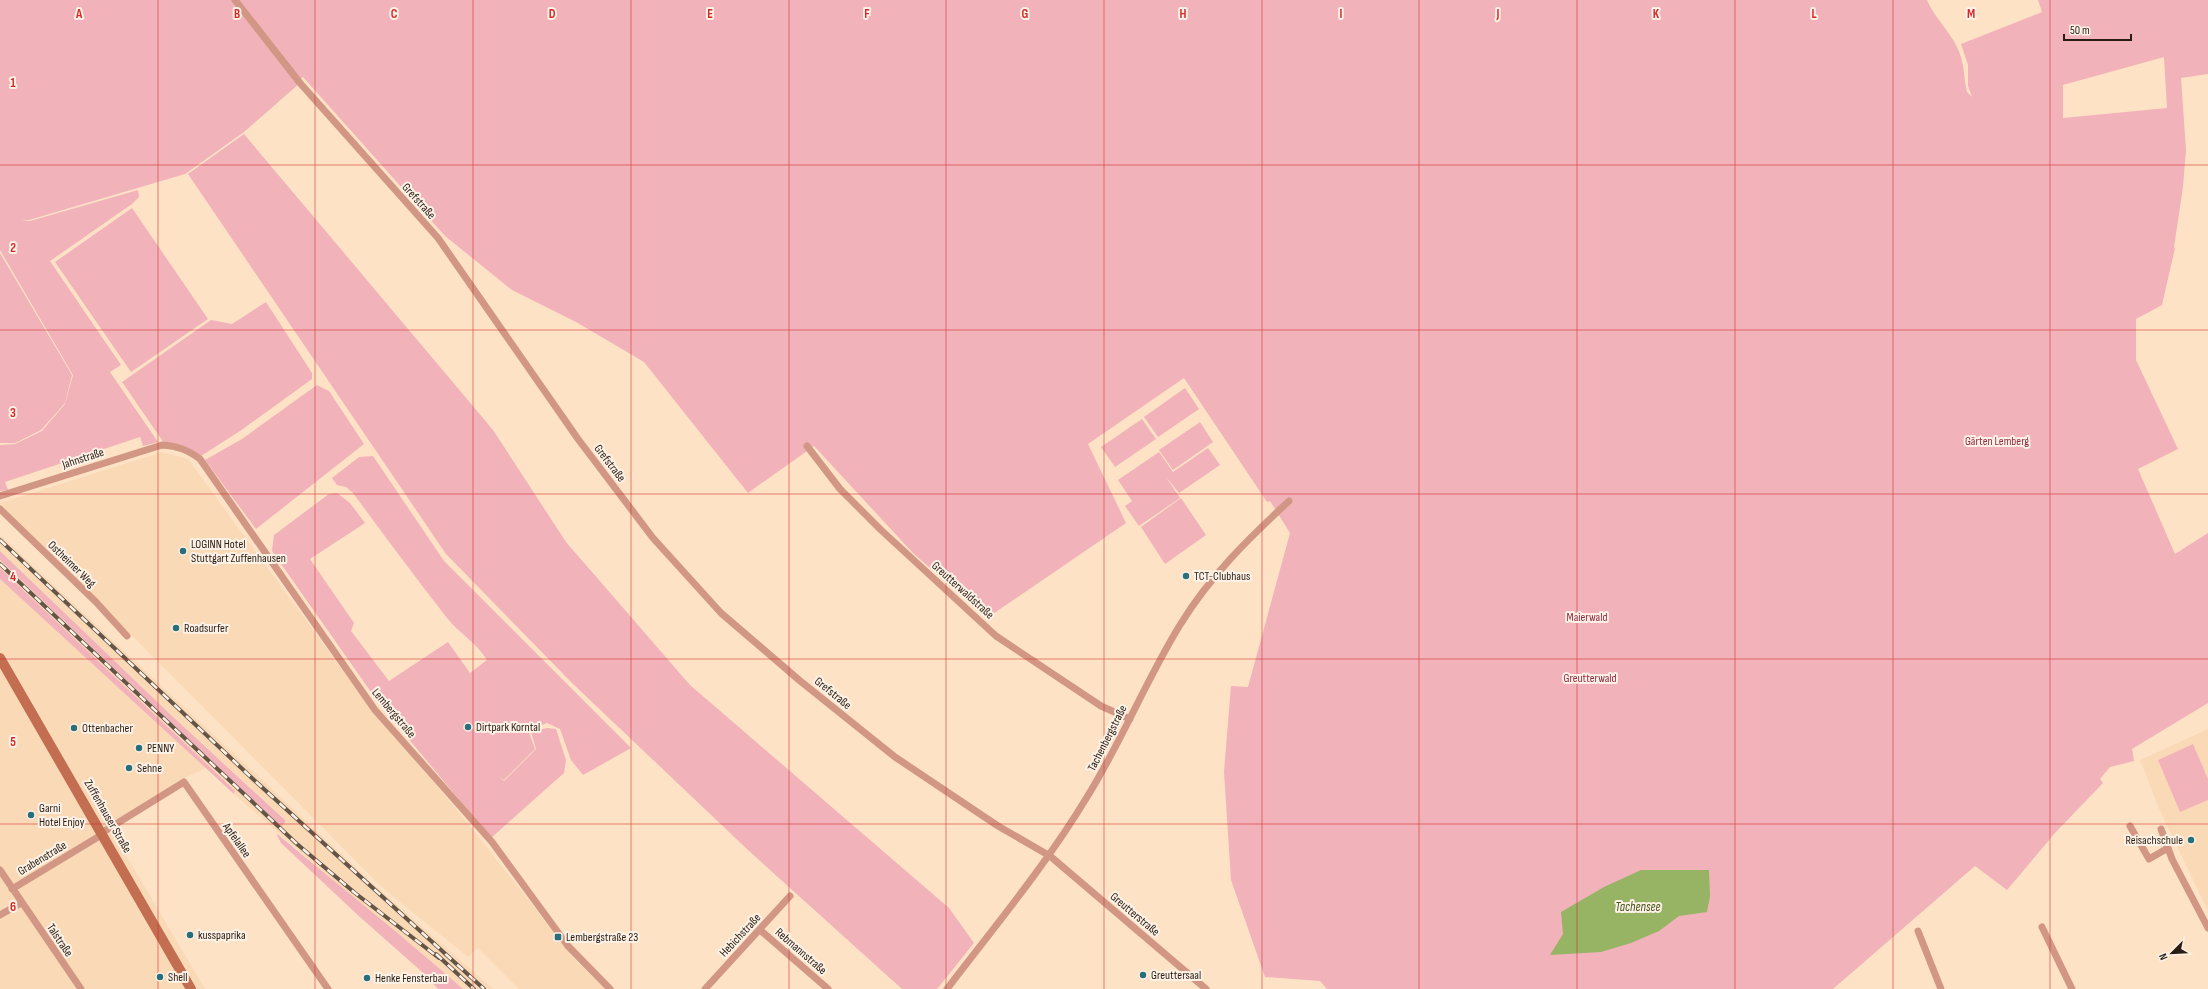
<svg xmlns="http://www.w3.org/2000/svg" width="2208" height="989" font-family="'Sofia Sans Condensed',sans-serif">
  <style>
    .built { fill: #fad9b7 }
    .green { fill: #f2b2ba; fill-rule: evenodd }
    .water { fill: #97b364 }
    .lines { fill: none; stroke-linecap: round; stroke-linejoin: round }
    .street { stroke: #d29784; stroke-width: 7 }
    .secondary { stroke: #c36e51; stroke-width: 10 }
    .rail-casing { stroke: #645546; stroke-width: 4 }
    .rail { stroke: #fef2e7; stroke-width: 2.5; stroke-dasharray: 8; stroke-linecap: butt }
    .grid { fill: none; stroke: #d62828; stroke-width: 1; stroke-opacity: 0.55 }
    .poi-dot { fill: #286f7c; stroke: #fef2e7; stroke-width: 1.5 }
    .labels { text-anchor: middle; stroke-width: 4; stroke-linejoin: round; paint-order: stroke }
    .street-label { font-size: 12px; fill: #271d13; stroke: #fef2e7 }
    .park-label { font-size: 12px; fill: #922942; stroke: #fef2e7 }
    .poi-label { font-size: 12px; fill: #271d13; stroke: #fef2e7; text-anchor: start }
    .water-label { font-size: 13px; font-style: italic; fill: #44561e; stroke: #fef2e7 }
    .grid-label { font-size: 13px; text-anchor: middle; font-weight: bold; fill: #d62828; stroke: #fef2e7; stroke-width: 4; stroke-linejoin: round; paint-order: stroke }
  </style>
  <rect width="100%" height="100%" fill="#fde2c6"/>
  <path class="built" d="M162,452L188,459L359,693L471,827L577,962L606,989H519L478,948L468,957L385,890L0,503Z
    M0,535L372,883L493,989H463L411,944L353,898L234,794L235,791L231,787L0,568V560L164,717L286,820L173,717L0,551Z
    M0,579L206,768L180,780L108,825L205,989H0Z
    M2208,729V911L2160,811L2140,760Z"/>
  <path class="green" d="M0,0H1927C1934,17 1949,30 1957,47C1965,64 1963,75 1967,92L1972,97L1968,86V65L1961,44L2042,12L2038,0H2208V74L2181,78L2186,150L2183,187L2174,247L2175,248L2162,305L2136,319V360L2178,449L2138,469L2175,554L2208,533V703L2132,749L2134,761L2110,767L2100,779L2103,783L2055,833L2007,890L1975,866L1833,989H1327L1320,981L1265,977L1231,880L1224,772L1231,686L1248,687L1290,533L1270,501L1267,502L1184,378L1088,444L1126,523L987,618L913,553L814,446L748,493L644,362L576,322L512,290L445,236L303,77L298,81L300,83L244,132L185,174L29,220H21L30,221L138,190L139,197L132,204L50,261L121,365L110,372L158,442L143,446L140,437L5,482L8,490L0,491V445L15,444L42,431L65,404L73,375L0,250ZM2164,57L2167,108L2063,118V85Z
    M244,134L493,430L566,542L690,685L949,908L974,943L937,989H902L748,850L572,683L446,554L188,174Z
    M132,208L208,319L131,372L55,262Z
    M0,253L72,375L65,403L41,430L15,443H0Z
    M266,302L312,373V379L240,431L201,456C189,447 179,443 164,443L122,382L211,320L232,324Z
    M317,385L329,391L364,444L256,529L205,460L242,439Z
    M1185,388L1199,409L1158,437L1144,417Z
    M1142,419L1156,439L1115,467L1101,447Z
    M1200,422L1213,442L1173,470L1159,450Z
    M1208,448L1220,465L1179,493L1166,477L1180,498L1139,526L1125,506L1132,501L1118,480L1159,452L1173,472Z
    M373,456L444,561L631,748L583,775L571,760L560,729L547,723L529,730L524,719L535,749L504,780L499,777L504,781L536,749L531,732L547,728L556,729L566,760L564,773L491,838L378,702L272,551L274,535L329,494L337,493L350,503L365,523L310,559L354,623L351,631L389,681L448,642L470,673L487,660C477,643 460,634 447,618C415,577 384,535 353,493L346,487L337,485L332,478L359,457Z
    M1181,498L1206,535L1165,564L1141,527Z
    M0,551L173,717L286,821L281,827L0,560Z
    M0,568L231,787L235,791L234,794L0,579Z
    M2193,744L2208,779V800L2180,812L2158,760Z
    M276,833C338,885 402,935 463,989H438L420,970L361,918L281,843Z"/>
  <path class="water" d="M1641,870H1709L1710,896L1707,912L1679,916L1659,931L1631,943L1601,952L1550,955L1563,934L1561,912L1604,887Z"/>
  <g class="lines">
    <path class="street" d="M235,0L300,83L438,238L578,439L653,538L721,613L799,680L895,757L998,826L1050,856L1206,989
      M807,446L840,489L881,530L996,636L1101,706L1130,719
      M0,496L162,445C178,446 188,450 200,459L375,710L492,842L568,946L610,989
      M0,509L96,602L127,636
      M2130,826L2149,859L2168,848
      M2161,829L2172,859L2208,928
      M103,832L184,782L328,989
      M0,870L81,989
      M12,889L103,834
      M0,915L21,903
      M2042,927L2072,989
      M760,930L828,989
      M1918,931L1941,989
      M705,989L790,896
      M947,989C995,926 1046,865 1087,797C1122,741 1146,680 1180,625C1210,576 1248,539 1289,501"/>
    <path class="secondary" d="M0,658L191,989"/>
    <defs>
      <path id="rail" d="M0,540L254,780L484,989
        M0,564L297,844L355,893L439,958
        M436,954L474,989"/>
    </defs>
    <use href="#rail" class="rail-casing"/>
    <use href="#rail" class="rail"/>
  </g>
  <path class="grid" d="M158,0V989M315,0V989M473,0V989M631,0V989M789,0V989M946,0V989M1104,0V989M1262,0V989M1419,0V989M1577,0V989M1735,0V989M1893,0V989M2050,0V989M0,165H2208M0,330H2208M0,494H2208M0,659H2208M0,824H2208"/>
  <g class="poi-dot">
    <circle cx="183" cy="551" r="4"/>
    <circle cx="1186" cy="576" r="4"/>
    <circle cx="176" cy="628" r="4"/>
    <circle cx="468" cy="727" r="4"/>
    <circle cx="74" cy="728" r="4"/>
    <circle cx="139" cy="748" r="4"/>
    <circle cx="129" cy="768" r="4"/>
    <circle cx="31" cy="815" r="4"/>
    <circle cx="2191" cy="840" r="4"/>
    <circle cx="190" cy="935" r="4"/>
    <rect x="554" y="933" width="8" height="8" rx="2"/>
    <circle cx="1143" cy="975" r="4"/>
    <circle cx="160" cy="977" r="4"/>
    <circle cx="367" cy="978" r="4"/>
  </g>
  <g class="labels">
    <g class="street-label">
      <text transform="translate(419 201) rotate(48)" y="4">Grefstraße</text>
      <text transform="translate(83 458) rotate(-18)" y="4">Jahnstraße</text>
      <text transform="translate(610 463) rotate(53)" y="4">Grefstraße</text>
      <text transform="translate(72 564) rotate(44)" y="4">Ostheimer Weg</text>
      <text transform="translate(963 590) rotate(42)" y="4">Greutterwaldstraße</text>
      <text transform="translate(833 693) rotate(39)" y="4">Grefstraße</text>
      <text transform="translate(394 713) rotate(50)" y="4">Lembergstraße</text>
      <text transform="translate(1107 738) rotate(-63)" y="4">Tachenbergstraße</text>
      <text transform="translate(108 816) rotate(60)" y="4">Zuffenhauser Straße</text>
      <text transform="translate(237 840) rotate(55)" y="4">Apfelallee</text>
      <text transform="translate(42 858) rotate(-31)" y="4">Grabenstraße</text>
      <text transform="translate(1135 914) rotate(40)" y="4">Greutterstraße</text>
      <text transform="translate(740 935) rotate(-47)" y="4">Hebichstraße</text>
      <text transform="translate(60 940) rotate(56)" y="4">Talstraße</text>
      <text transform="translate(801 951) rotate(41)" y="4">Rebmannstraße</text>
    </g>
    <g class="park-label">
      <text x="1997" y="445">Gärten Lemberg</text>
      <text x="1587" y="621">Maierwald</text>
      <text x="1590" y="682">Greutterwald</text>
    </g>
    <g class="poi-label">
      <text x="191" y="548">LOGINN Hotel<tspan x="191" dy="14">Stuttgart Zuffenhausen</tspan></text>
      <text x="1194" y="580">TCT-Clubhaus</text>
      <text x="184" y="632">Roadsurfer</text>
      <text x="476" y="731">Dirtpark Korntal</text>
      <text x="82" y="732">Ottenbacher</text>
      <text x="147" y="752">PENNY</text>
      <text x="137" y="772">Sehne</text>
      <text x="39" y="812">Garni<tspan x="39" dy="14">Hotel Enjoy</tspan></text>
      <text x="2183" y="844" text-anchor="end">Reisachschule</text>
      <text x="198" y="939">kusspaprika</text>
      <text x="566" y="941">Lembergstraße 23</text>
      <text x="1151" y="979">Greuttersaal</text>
      <text x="168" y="981">Shell</text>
      <text x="375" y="982">Henke Fensterbau</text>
    </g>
    <g class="water-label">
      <text x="1638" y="911">Tachensee</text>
    </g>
  </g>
  <g class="grid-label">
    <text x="79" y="18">A</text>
    <text x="237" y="18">B</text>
    <text x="394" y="18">C</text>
    <text x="552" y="18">D</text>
    <text x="710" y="18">E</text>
    <text x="867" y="18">F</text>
    <text x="1025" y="18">G</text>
    <text x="1183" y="18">H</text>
    <text x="1341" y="18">I</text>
    <text x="1498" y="18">J</text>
    <text x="1656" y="18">K</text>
    <text x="1814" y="18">L</text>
    <text x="1971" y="18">M</text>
    <text x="13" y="87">1</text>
    <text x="13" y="252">2</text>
    <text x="13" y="417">3</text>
    <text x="13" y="581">4</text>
    <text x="13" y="746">5</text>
    <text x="13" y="911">6</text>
  </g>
  <g transform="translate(2172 953) rotate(246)" stroke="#fef2e7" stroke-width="3" paint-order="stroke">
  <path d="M0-3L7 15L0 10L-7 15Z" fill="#271d13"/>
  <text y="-6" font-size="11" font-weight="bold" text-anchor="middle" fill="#271d13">N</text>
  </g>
  <path d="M2064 34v6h67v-6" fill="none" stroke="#271d13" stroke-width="2"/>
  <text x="2070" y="34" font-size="12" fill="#271d13" stroke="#fef2e7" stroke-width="3" paint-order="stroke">50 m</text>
</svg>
